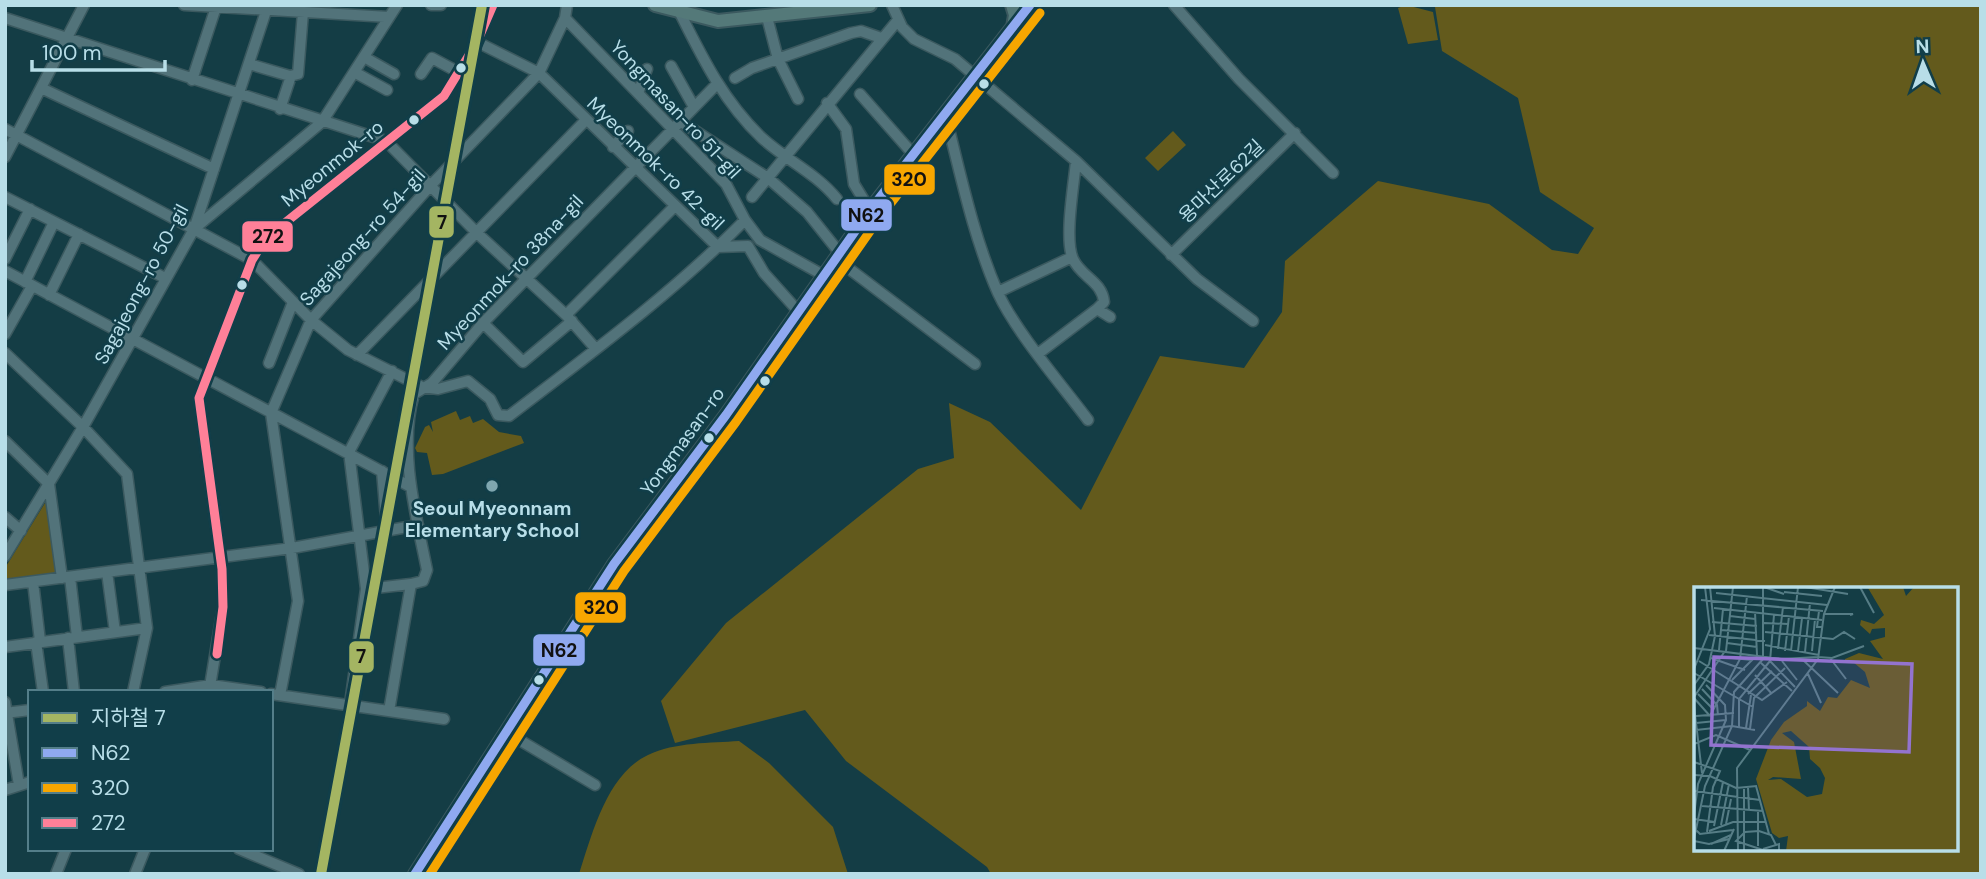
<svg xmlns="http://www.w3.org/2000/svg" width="1986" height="879" font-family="'DM Sans','Noto Sans KR',sans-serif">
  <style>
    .green { fill: #635a1c; fill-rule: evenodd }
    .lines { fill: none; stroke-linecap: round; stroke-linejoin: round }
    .minor-casing { stroke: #3b595f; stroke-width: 13 }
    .major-casing { stroke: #3b595f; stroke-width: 16 }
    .minor { stroke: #52737a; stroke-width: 10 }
    .major { stroke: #547979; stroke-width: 12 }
    .bus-1-casing { stroke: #113e49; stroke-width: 14 }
    .bus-2-casing { stroke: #113e49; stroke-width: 14 }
    .bus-3-casing { stroke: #113e49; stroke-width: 14 }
    .bus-1 { stroke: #8fa9f0; stroke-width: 9 }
    .bus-2 { stroke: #f7a600; stroke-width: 9 }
    .bus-3 { stroke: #ff8098; stroke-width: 9 }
    .metro-1-casing { stroke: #113e49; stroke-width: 16 }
    .metro-1 { stroke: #a4b562; stroke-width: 10 }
    .bus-dot { fill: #b8dee8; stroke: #113e49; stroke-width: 2.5 }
    .poi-dot { fill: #7fa6af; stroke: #113e49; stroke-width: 2.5 }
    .labels { text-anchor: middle; stroke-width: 5; stroke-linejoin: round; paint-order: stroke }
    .street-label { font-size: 19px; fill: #b8dee8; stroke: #113e49 }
    .poi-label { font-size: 19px; font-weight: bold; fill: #b8dee8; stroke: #113e49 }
    .inset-road { fill: none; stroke: #567d86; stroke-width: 2 }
    .view { fill: #9373cf; fill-opacity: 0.15; stroke: #9373cf; stroke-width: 3.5 }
    .inset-edge { fill: none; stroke: #b8dee8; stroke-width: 3.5 }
    .line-badge { stroke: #113e49; stroke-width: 2.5 }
    .pale-badge-label { font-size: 19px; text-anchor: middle; font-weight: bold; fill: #111 }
  </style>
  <rect width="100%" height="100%" fill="#143d45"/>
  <path class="green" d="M1406,5L1433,12L1438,40L1408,44L1398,8Z
    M1429,5H1981V874H991L987,867L846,761L805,710L675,743L661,701L726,623L918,469L954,458L949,403L990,422L1081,510L1160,356L1244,368L1282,312L1285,261L1378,181L1489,204L1552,250L1578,254L1594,228L1540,192L1518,98L1442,51L1435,7ZM1696,588H1956V849H1696Z
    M1173,131L1186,145L1158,171L1145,158Z
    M456,411L460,420L470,416L473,423L483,419L499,432L521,436L524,443L443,474L432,475L427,453L417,452L415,448L425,427L429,425L433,432L431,422Z
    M48,498L57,574L5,580V568Z
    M739,741L769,763L833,827L848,874H579C592,834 607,774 648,755C675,742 711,743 739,741Z"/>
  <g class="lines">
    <defs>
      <path id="minor" d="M184,5L389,17
        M431,5H441
        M892,5L902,27L914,39L955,59L1076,161L1197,279L1253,321
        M1174,5L1239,79L1333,173
        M680,13C703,59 724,102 762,138C786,160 816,173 837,199
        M767,17L778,59L798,99
        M5,18L386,141L478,234L566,315L596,349
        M565,18L726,184L745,220L760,240L823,275
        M477,42L539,73L718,247L748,246L764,273L798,311
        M364,57L394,74
        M249,64L290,76L298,74L303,12
        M671,66L694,107
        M354,72L387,90
        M421,74L432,58L460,73
        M735,78L752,68L851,33L861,31L881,38
        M192,80L216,7
        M41,88L214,169
        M638,93L647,69
        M860,94L913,154
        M827,103L846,129L854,184L870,210
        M280,109L291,76
        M945,113C960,172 973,236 998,293C1016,332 1061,384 1088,420
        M680,121L768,178L807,212L839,252
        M5,129L252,260L311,320L348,350L422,387L438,389L468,381L490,399L498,415L509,416C590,354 673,293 745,220
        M613,147L628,131
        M5,157L84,5
        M1076,161C1074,184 1064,239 1073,259C1081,277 1102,281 1104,302L1097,309L1110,317
        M5,197L165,278
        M752,197L898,20
        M194,229L322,122L397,5
        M1171,255L1295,133
        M835,258L975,364
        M5,259L30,209
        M5,271L411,487
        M25,282L54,222
        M998,292L1072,257
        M49,295L79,234
        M566,315L674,207
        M483,323L523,362L572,321
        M5,334L32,286
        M5,353L83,427L127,474L147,628L133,692
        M1039,353L1097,309
        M357,355L585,121
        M269,363L293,302
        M5,441L49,484L62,578
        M382,471L387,530
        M5,517L21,531
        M5,556L83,427L194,229L268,5
        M107,572L115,632
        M70,577L77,637
        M33,582L40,641
        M5,585L292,548L418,525
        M366,589L411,584
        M68,638L74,692
        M36,642L43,692
        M5,647L147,628
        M165,692L211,685L261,692
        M209,692L223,607L222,569L199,398L252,260L266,238L444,96L477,42L493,5
        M271,694L444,719
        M280,695L298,601L271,413L311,320L431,185L539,73L565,18L567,5
        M5,702L19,785
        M350,704L366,589L349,452L392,371
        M389,711L411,584L423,581L427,570C416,515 398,449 414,394L432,383L483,323L716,85
        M5,713L30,710
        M506,732L595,785
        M5,790L30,782
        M239,849L299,874
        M56,874L66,849
        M135,874L145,849"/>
      <path id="major" d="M655,5L718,21L870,5
        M1012,5L1015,15L1013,27
        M415,874L614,564L726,415L870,210L1030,5"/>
    </defs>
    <use href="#minor" class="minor-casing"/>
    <use href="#major" class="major-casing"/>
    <use href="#minor" class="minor"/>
    <use href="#major" class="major"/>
    <defs>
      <path id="bus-1" d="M415,874L614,564L726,415L870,210L1030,5"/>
      <path id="bus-2" d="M430,874L624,571L736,422L880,217L1040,13"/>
      <path id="bus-3" d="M217,654L223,607L222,569L199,398L252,260L266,238L444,96L477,42L493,5"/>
    </defs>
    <use href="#bus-1" class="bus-1-casing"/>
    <use href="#bus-2" class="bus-2-casing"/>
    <use href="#bus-3" class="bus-3-casing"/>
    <use href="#bus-1" class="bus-1"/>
    <use href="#bus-2" class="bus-2"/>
    <use href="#bus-3" class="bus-3"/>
    <defs>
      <path id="metro-1" d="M321,874L482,5"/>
    </defs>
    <use href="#metro-1" class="metro-1-casing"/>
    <use href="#metro-1" class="metro-1"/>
  </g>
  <g class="bus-dot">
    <circle cx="461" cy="68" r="6"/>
    <circle cx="984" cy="84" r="6"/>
    <circle cx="414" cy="120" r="6"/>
    <circle cx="242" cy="285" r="6"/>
    <circle cx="765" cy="381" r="6"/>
    <circle cx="709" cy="438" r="6"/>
    <circle cx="539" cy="680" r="6"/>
  </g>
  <circle class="poi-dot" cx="492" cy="486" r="7"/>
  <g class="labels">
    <g class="street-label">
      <text transform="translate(676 109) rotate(47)" y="7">Yongmasan-ro 51-gil</text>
      <text transform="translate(332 163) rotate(-39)" y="7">Myeonmok-ro</text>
      <text transform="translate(656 163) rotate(44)" y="7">Myeonmok-ro 42-gil</text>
      <text transform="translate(1221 181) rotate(-44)" y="7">용마산로62길</text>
      <text transform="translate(362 237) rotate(-48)" y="7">Sagajeong-ro 54-gil</text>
      <text transform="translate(510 272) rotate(-47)" y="7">Myeonmok-ro 38na-gil</text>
      <text transform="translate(141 284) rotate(-62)" y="7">Sagajeong-ro 50-gil</text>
      <text transform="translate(682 441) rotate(-54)" y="7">Yongmasan-ro</text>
    </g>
    <g class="poi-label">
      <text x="492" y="515">Seoul Myeonnam<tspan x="492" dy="22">Elementary School</tspan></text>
    </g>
  </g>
  <g transform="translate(1694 587)">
    <rect width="264" height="264" fill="#143d45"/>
    <path d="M209,0L212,9L220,0H264V264H92L94,249L85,251L78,246L62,192L77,153L90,135L113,119V114L126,124L134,110L143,111L157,93L176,101L171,85L159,75L151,76V72L165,66L189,72L176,54L191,50V41L178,42L176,47L166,38L167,33L180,37L190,28L174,1ZM97,144L115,160L116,172L126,181L131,191L128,207L113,210L87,192L74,193L79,190L107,192L100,155L88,146Z" fill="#635a1c" fill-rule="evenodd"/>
    <path class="inset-road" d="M70,0L90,7M111,0L154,7M166,0L180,26M90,5L128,9M22,6L133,18M7,13L129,24M20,21L128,33M125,24L123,40H128M130,27H159L156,28M36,29L61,32M18,35L63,39M70,36L94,37M27,43L63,46M71,45L139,52L150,45L161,52M15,48L71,54M33,56L63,60M71,58L125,68M0,61L87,72L124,70M84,62L89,20M25,63L29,22M32,64L39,0M91,64L95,29M97,64L104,0M104,64L108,31M118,64L121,32M111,65L116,16M28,70L58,73M124,70L138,71L170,59M17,71L51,83M136,71L152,92M109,73L144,106M5,74L68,113L93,95M76,74L101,100M88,74L103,93M67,76L98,104M0,82L16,42L11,0M0,86L59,120M114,87L127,116M61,88L78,107M38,93L63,68L61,25M0,98L15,77L21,49L16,0M8,102L23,118L24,128M4,107L19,122M54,107L78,84M0,110L31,64M0,111L16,129M0,119L8,186M2,129L40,126M16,129L46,72L53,9M2,136L32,133M45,140V112L76,74L80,28M52,141L57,108M56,142L60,111L91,81M2,143L38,139L61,143M0,157L22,148L56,163M0,175L26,184L19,200L13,245M0,188L16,189L42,201L63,199M62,199L75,247M50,200V264M54,200L55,224M0,204L66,213M8,219L69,224M0,228L4,197L32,133L31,118L12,98M0,232L21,235M32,237L37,212M27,238L35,197M20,239L29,195M0,241L6,247L39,243M15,244L39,235H72M0,252L11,199L38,139L40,105L69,72V0M0,254L15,257L35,252M17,257L37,248M64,259V224M69,262L85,257V264M30,264L40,242M44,264L43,181L124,72L130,27L141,0M72,264L42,254L51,245L65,244L77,248L82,258"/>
    <path class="view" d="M20,70L218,77L215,165L17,158Z"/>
    <rect width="264" height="264" class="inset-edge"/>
  </g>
  <g class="line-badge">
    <rect x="883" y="163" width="53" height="33" rx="7" fill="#f7a600"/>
    <rect x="840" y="198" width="53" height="34" rx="7" fill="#8fa9f0"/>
    <rect x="428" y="205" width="27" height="34" rx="7" fill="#a4b562"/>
    <rect x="241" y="220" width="53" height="33" rx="7" fill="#ff8098"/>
    <rect x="574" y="591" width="53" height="33" rx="7" fill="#f7a600"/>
    <rect x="532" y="633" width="54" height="34" rx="7" fill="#8fa9f0"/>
    <rect x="348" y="640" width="27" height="34" rx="7" fill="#a4b562"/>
  </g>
  <g class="pale-badge-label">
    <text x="909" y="186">320</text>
    <text x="866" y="222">N62</text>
    <text x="442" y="229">7</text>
    <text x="268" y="243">272</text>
    <text x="601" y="614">320</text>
    <text x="559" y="657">N62</text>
    <text x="361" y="663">7</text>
  </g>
  <rect width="1986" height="879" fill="none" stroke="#b8dee8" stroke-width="14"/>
  <rect x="28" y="690" width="245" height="161" fill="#113e49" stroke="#547e89" stroke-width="2"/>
  <rect x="42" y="713" width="35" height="10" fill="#a4b562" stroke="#547e89" stroke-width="2"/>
  <text x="91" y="725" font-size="21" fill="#b8dee8">지하철 7</text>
  <rect x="42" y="748" width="35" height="10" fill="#8fa9f0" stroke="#547e89" stroke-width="2"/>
  <text x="91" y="760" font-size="21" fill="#b8dee8">N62</text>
  <rect x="42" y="783" width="35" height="10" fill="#f7a600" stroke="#547e89" stroke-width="2"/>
  <text x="91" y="795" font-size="21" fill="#b8dee8">320</text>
  <rect x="42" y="818" width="35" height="10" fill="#ff8098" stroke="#547e89" stroke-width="2"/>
  <text x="91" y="830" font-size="21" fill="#b8dee8">272</text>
  <g transform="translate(1923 63) rotate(358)" stroke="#113e49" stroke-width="5" paint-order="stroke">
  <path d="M0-5L12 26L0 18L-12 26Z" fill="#b8dee8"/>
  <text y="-10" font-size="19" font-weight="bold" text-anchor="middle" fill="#b8dee8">N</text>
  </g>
  <path d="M32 60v10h133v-10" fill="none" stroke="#b8dee8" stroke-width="3.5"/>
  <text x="42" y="60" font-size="21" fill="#b8dee8" stroke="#113e49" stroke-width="5" paint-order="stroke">100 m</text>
</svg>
